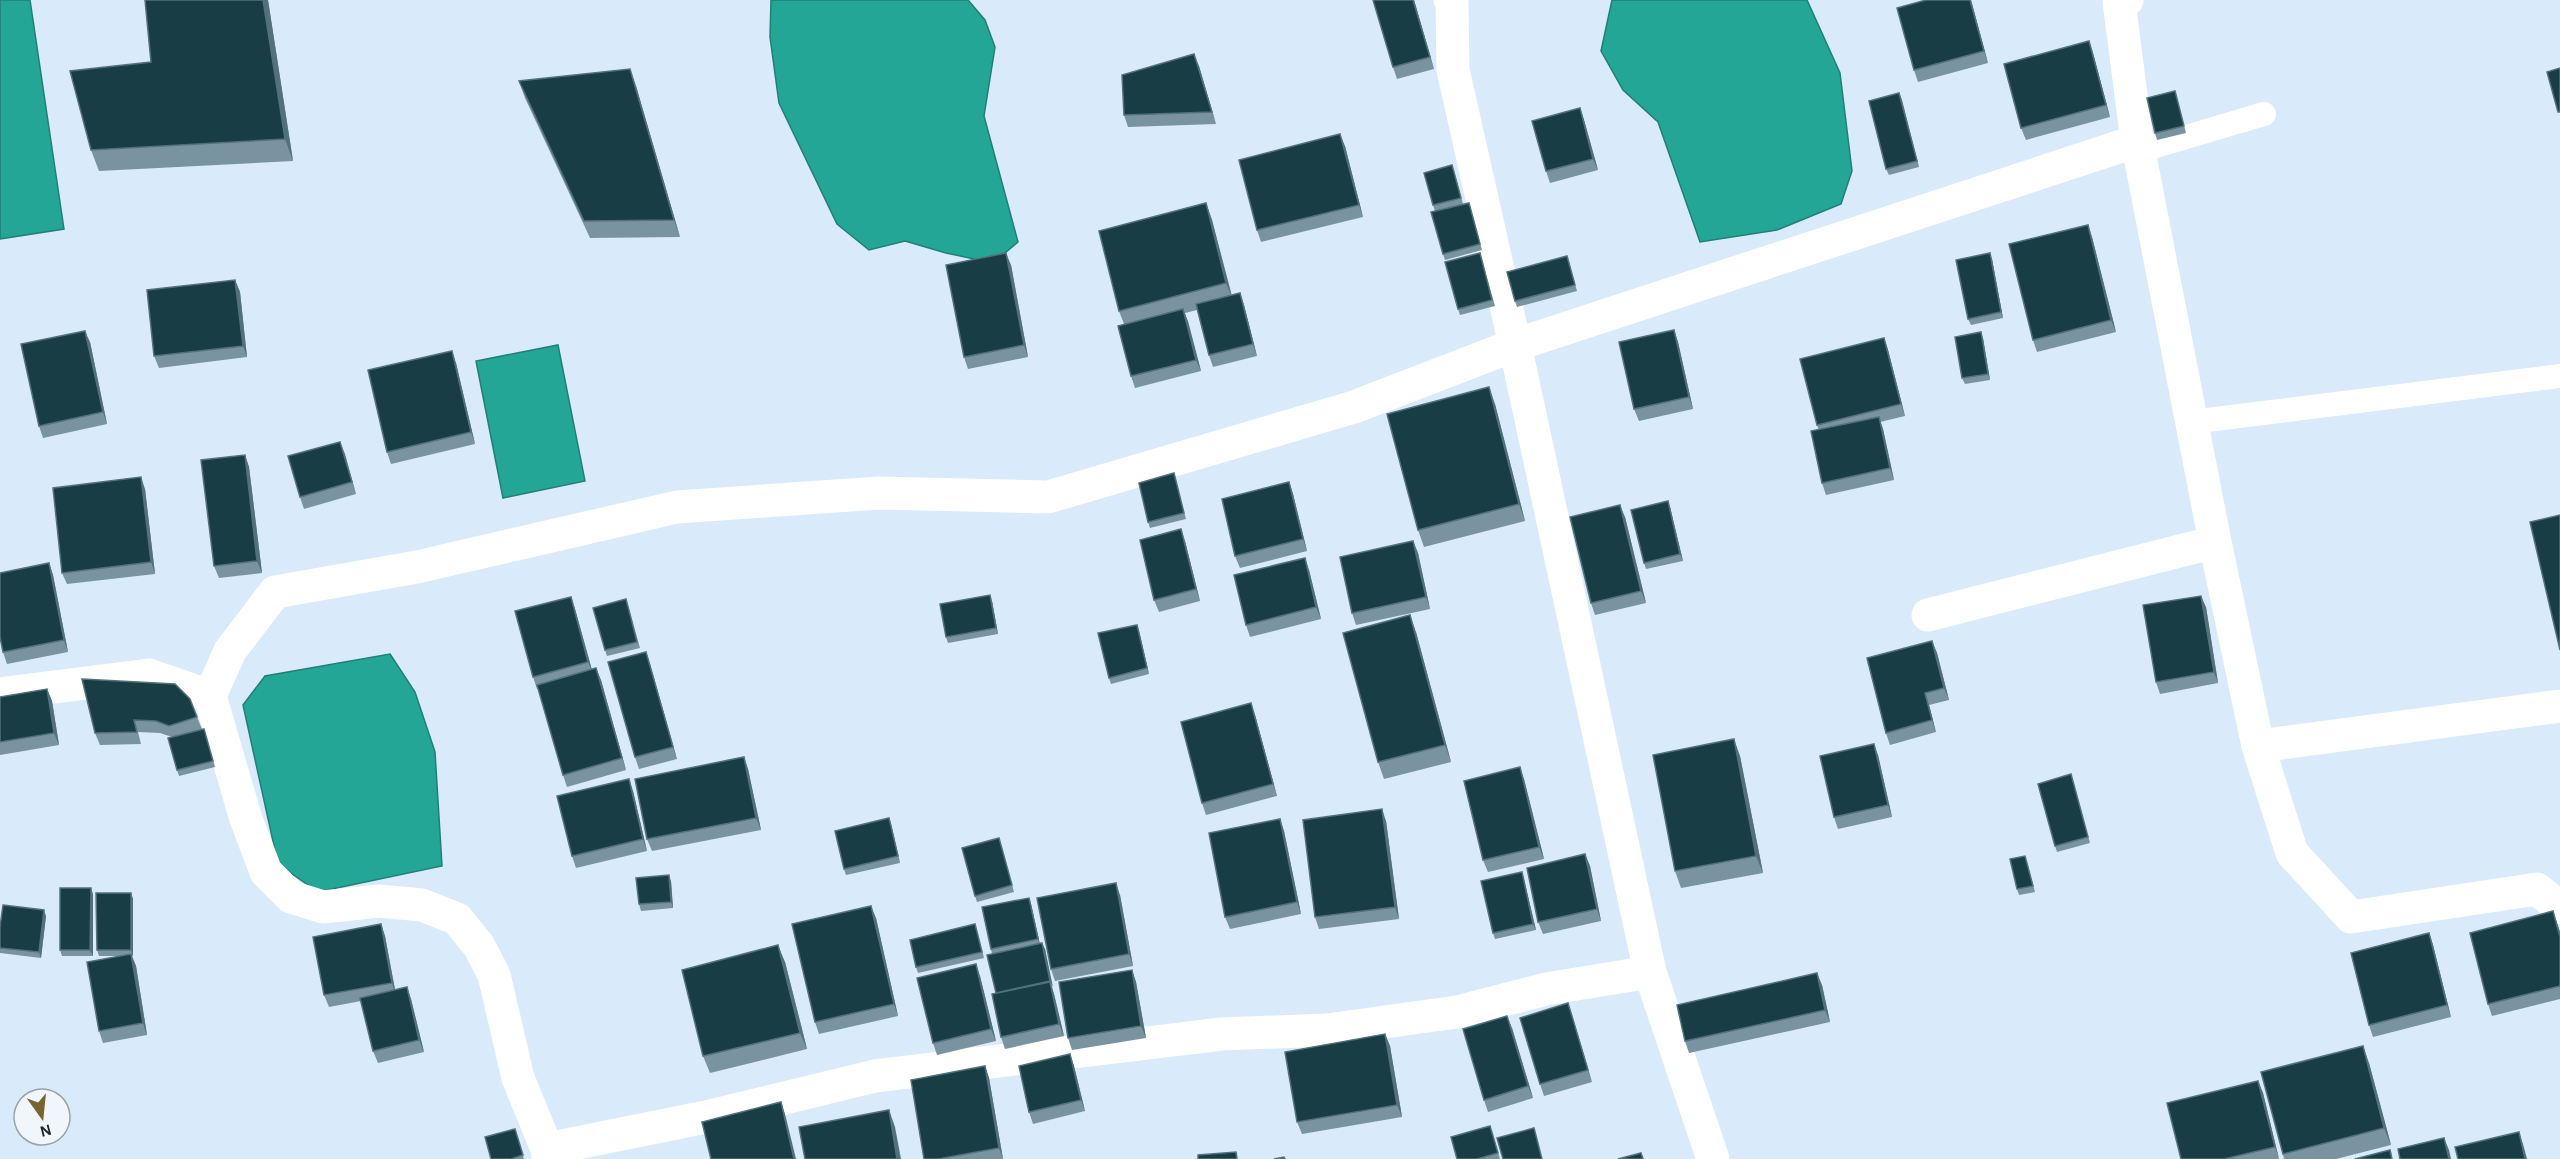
<svg xmlns="http://www.w3.org/2000/svg" width="2560" height="1159" font-family="'Alegreya Sans',sans-serif">
  <style>
    .water { fill: #24a697; stroke: #217f78; stroke-width: 1.5 }
    .lines { fill: none; stroke-linecap: round; stroke-linejoin: round }
    .service { stroke: #fff; stroke-width: 24 }
    .minor { stroke: #fff; stroke-width: 33 }
    .wall { fill: #7994a0 }
    .shaded-wall { fill: #53717b }
    .building { fill: #193d45; stroke: #53717b; stroke-width: 1.5 }
  </style>
  <rect width="100%" height="100%" fill="#d9eafa"/>
  <path class="water" d="M0,0H30L64,229L0,239Z
    M771,0H968L985,20L995,47L984,116L1018,242L993,263L946,253L905,241L869,250L837,224L779,103L770,37Z
    M1612,0H1807L1840,73L1852,171L1841,204L1777,230L1700,242L1658,122L1623,90L1601,51Z
    M558,345L585,481L503,498L476,361Z
    M390,654L415,692L435,752L442,866L318,892L278,864L243,705L265,676Z"/>
  <g class="lines">
    <path class="service" d="M2139,151L2264,114
      M2191,422L2560,376"/>
    <path class="minor" d="M1450,0L1452,3L1453,70L1515,345L1650,972
      M2127,0L2119,2L2137,141L2215,542L2258,746L2292,853L2351,917L2537,889L2560,908
      M1928,615L2215,542
      M0,694L149,675L210,696L230,651L275,592L417,567L677,507L879,493L1048,497L1354,407L1515,345L2137,141
      M210,696L246,819L266,872L291,897L323,907L379,901L422,905L457,919L479,946L494,975L518,1078L547,1149L548,1159
      M2258,746L2560,706
      M547,1149L706,1117L875,1076L1222,1034L1327,1030L1457,1012L1546,989L1650,972L1713,1159"/>
  </g>
  <path class="wall" d="M145,0H268L293,161L99,171L91,150L151,62Z
    M1373,0H1414L1434,69L1397,79L1393,67Z
    M1971,0L1988,63L1918,82L1914,70Z
    M2089,41L2093,53L2110,117L2026,140L2021,128Z
    M1199,66L1216,124L1128,127L1124,115Z
    M519,81L636,86L680,237L590,238L525,98Z
    M2175,91L2186,133L2157,140L2155,133Z
    M1899,93L1919,167L1889,175L1886,169Z
    M1580,108L1584,120L1598,170L1550,183L1546,171Z
    M1345,146L1363,217L1261,242L1257,230Z
    M1454,171L1463,204L1469,203L1471,209L1482,250L1445,260L1443,254L1435,211L1433,205Z
    M1206,203L1212,220L1231,295L1240,293L1244,305L1257,356L1213,367L1209,355L1197,310L1185,313L1201,371L1135,388L1131,376L1124,324L1119,311Z
    M2092,237L2116,332L2037,352L2033,340Z
    M1480,253L1495,306L1460,315L1458,309Z
    M1992,259L2003,318L1971,325L1968,319Z
    M1569,262L1577,291L1517,307L1515,301Z
    M1011,265L1028,357L968,369L964,357Z
    M235,280L240,292L247,357L159,368L154,356Z
    M1674,330L1678,342L1693,409L1639,421L1634,409Z
    M1884,338L1888,350L1905,416L1880,422L1883,429L1894,480L1826,495L1822,483L1819,430L1817,425Z
    M1983,338L1990,380L1965,384L1962,378Z
    M90,342L107,424L43,438L39,426Z
    M456,363L475,444L391,464L387,452Z
    M1495,404L1525,521L1424,547L1418,530Z
    M340,442L356,494L304,509L300,497Z
    M245,455L249,467L262,573L219,578L214,566Z
    M1174,473L1186,519L1150,528L1148,522Z
    M1289,482L1293,494L1307,551L1240,568L1235,556Z
    M145,489L155,574L67,584L62,573Z
    M1670,507L1683,561L1646,569L1644,563Z
    M1625,517L1646,603L1595,615L1591,603Z
    M1185,541L1200,601L1159,612L1154,600Z
    M1413,541L1418,553L1430,609L1356,625L1352,613Z
    M49,563L53,575L68,652L7,664L3,652Z
    M1309,570L1321,619L1250,637L1246,625Z
    M571,597L575,609L592,670L601,680L626,770L567,787L563,775L538,689H537L533,677Z
    M992,601L998,634L948,643L946,637Z
    M628,605L640,648L607,656L605,650Z
    M2206,607L2218,683L2160,694L2156,682Z
    M1139,631L1149,674L1111,684L1109,678Z
    M1416,632L1451,762L1384,779L1378,762Z
    M1932,641L1937,653L1949,700L1929,705L1936,732L1890,745L1886,733Z
    M646,652L650,664L677,759L639,769L635,757Z
    M82,679L197,717L202,729L191,733L206,736L215,767L179,776L177,770L172,737L160,733L138,732L141,744L100,745L95,733Z
    M47,689L52,701L59,745L0,755V697Z
    M1255,715L1277,796L1206,815L1202,803Z
    M1878,755L1892,817L1838,829L1834,817Z
    M1740,756L1763,873L1681,888L1675,871Z
    M744,757L748,769L761,830L652,851L647,839Z
    M1524,779L1544,859L1488,872L1483,860Z
    M2073,780L2090,843L2057,852L2055,846Z
    M633,791L647,851L576,868L572,856Z
    M1280,819L1284,831L1301,914L1230,929L1225,917Z
    M1386,821L1399,919L1319,929L1315,917Z
    M891,824L900,863L846,875L844,869Z
    M1001,844L1014,892L977,902L975,896Z
    M1585,854L1590,866L1601,921L1543,934L1538,922Z
    M2027,862L2035,892L2019,895L2017,889Z
    M1522,872L1536,930L1495,939L1493,933Z
    M671,881L673,908L641,911L639,904Z
    M131,893L133,899V956H132L136,966L147,1035L103,1043L99,1031L121,956H99L97,950Z
    M93,894V956H62L60,950Z
    M1120,895L1133,966L1055,981L1051,969Z
    M1031,904L1040,944L1045,949L1052,987L1054,994L1064,1036L1005,1049L1001,1037L996,994L992,954L991,949Z
    M2553,911L2560,932V999L2492,1016L2488,1004Z
    M46,916L41,958L0,953V927Z
    M876,918L898,1016L819,1034L815,1022Z
    M381,924L385,936L395,990L407,987L411,999L424,1052L378,1063L373,1051L361,1001L329,1007L324,995Z
    M977,930L984,958L918,973L916,967Z
    M2429,933L2433,945L2451,1017L2373,1037L2369,1025Z
    M785,962L807,1049L710,1073L703,1056Z
    M1132,970L1136,982L1146,1038L1072,1050L1068,1038Z
    M980,976L996,1041L937,1055L933,1043Z
    M1822,985L1830,1022L1689,1053L1685,1041Z
    M1572,1015L1592,1082L1544,1096L1540,1084Z
    M1512,1028L1533,1098L1488,1112L1484,1100Z
    M1385,1034L1390,1046L1402,1117L1302,1134L1297,1122Z
    M1070,1054L1074,1066L1085,1111L1033,1124L1029,1112Z
    M2369,1063L2391,1145L2336,1159H2284L2283,1154Z
    M985,1066L989,1078L1003,1159H924Z
    M2258,1081L2263,1093L2279,1159H2181Z
    M515,1129L524,1159H491Z
    M1492,1132L1500,1159H1457Z"/>
  <path class="shaded-wall" d="M263,0H268L293,161L285,139Z
    M1413,0H1414L1434,69L1430,57Z
    M1970,0H1971L1988,63L1984,51Z
    M2089,41L2093,53L2110,117L2106,105Z
    M1194,54L1199,66L1216,124L1212,112Z
    M630,69L636,86L680,237L674,220Z
    M1899,93L1902,100L1919,167L1917,161Z
    M1580,108L1584,120L1598,170L1593,159Z
    M1340,134L1345,146L1363,217L1359,205Z
    M1206,203L1212,220L1233,300L1226,283Z
    M2088,225L2092,237L2116,332L2111,320Z
    M1006,253L1011,265L1028,357L1024,345Z
    M1990,253L1992,259L2003,318L2001,312Z
    M235,280L240,292L247,357L243,346Z
    M1240,293L1244,305L1257,356L1253,344Z
    M1183,309L1188,321L1201,371L1196,360Z
    M1674,330L1678,342L1693,409L1689,397Z
    M85,331L90,342L107,424L103,412Z
    M1981,332L1983,338L1990,380L1988,374Z
    M1884,338L1888,350L1905,416L1901,404Z
    M452,351L456,363L475,444L471,432Z
    M1489,387L1495,404L1525,521L1519,504Z
    M1879,417L1883,429L1894,480L1890,468Z
    M340,442L345,454L356,494L352,482Z
    M245,455L249,467L262,573L257,561Z
    M141,477L145,489L155,574L151,562Z
    M1289,482L1293,494L1307,551L1303,539Z
    M1668,501L1670,507L1683,561L1680,554Z
    M1620,505L1625,517L1646,603L1641,591Z
    M1181,529L1185,541L1200,601L1196,589Z
    M1413,541L1418,553L1430,609L1426,597Z
    M1305,558L1309,570L1321,619L1316,607Z
    M49,563L53,575L68,652L64,640Z
    M990,595L992,601L998,634L996,628Z
    M2201,596L2206,607L2218,683L2214,672Z
    M571,597L575,609L593,674L588,662Z
    M1410,615L1416,632L1451,762L1445,745Z
    M1137,625L1139,631L1149,674L1147,668Z
    M1932,641L1937,653L1949,700L1944,688Z
    M646,652L650,664L677,759L673,747Z
    M596,668L601,680L626,770L622,758Z
    M47,689L52,701L59,745L54,733Z
    M1925,693L1929,705L1936,732L1932,720Z
    M1251,703L1255,715L1277,796L1273,784Z
    M1734,739L1740,756L1763,873L1756,856Z
    M1874,744L1878,755L1892,817L1888,805Z
    M744,757L748,769L761,830L756,818Z
    M1520,767L1524,779L1544,859L1539,847Z
    M629,779L633,791L647,851L643,839Z
    M1382,809L1386,821L1399,919L1395,907Z
    M889,818L891,824L900,863L898,856Z
    M1280,819L1284,831L1301,914L1297,902Z
    M1585,854L1590,866L1601,921L1597,909Z
    M1522,872L1524,879L1536,930L1533,924Z
    M669,875L671,881L673,908L671,902Z
    M1116,883L1120,895L1133,966L1129,954Z
    M91,888L93,894V956L90,950Z
    M131,893L133,899V956L131,950Z
    M1029,898L1031,904L1040,945L1038,939Z
    M871,906L876,918L898,1016L894,1004Z
    M44,910L46,916L41,958L39,952Z
    M2553,911L2560,932V937Z
    M381,924L385,936L396,995L392,983Z
    M2429,933L2433,945L2451,1017L2447,1005Z
    M1042,943L1045,949L1053,987L1050,981Z
    M778,945L785,962L807,1049L800,1033Z
    M131,954L136,966L147,1035L143,1023Z
    M976,964L980,976L996,1041L991,1029Z
    M1132,970L1136,982L1146,1038L1141,1026Z
    M1817,973L1822,985L1830,1022L1825,1010Z
    M1050,982L1054,994L1064,1036L1059,1024Z
    M407,987L411,999L424,1052L419,1040Z
    M1568,1003L1572,1015L1592,1082L1588,1070Z
    M1507,1016L1512,1028L1533,1098L1528,1086Z
    M1385,1034L1390,1046L1402,1117L1397,1105Z
    M2363,1046L2369,1063L2391,1145L2384,1128Z
    M1070,1054L1074,1066L1085,1111L1081,1100Z
    M985,1066L989,1078L1003,1159L999,1148Z
    M2258,1081L2263,1093L2279,1159L2275,1147Z
    M781,1102L785,1114L796,1159H794Z
    M889,1110L895,1127L901,1159H897Z
    M2519,1132L2523,1144L2527,1159H2525Z
    M2444,1138L2449,1150L2451,1159H2449Z"/>
  <path class="building" d="M145,0H263L285,139L91,150L70,71L151,62Z
    M1373,0H1413L1430,57L1393,67Z
    M1926,0H1970L1984,51L1914,70L1897,8Z
    M2089,41L2106,105L2021,128L2004,64Z
    M1194,54L1212,112L1124,115L1122,75Z
    M2560,68V112H2558L2547,72Z
    M630,69L674,220L584,221L519,81Z
    M2175,91L2184,126L2155,133L2147,98Z
    M1899,93L1917,161L1886,169L1869,101Z
    M1580,108L1593,159L1546,171L1532,121Z
    M1340,134L1359,205L1257,230L1239,160Z
    M1452,165L1461,198L1433,205L1424,173Z
    M1206,203L1226,283L1119,311L1099,231Z
    M1469,203L1480,244L1443,254L1431,212Z
    M2088,225L2111,320L2033,340L2009,244Z
    M1006,253L1024,345L964,357L946,265Z
    M1480,253L1492,300L1458,309L1445,262Z
    M1990,253L2001,312L1968,319L1956,260Z
    M1567,256L1575,285L1515,301L1507,272Z
    M235,280L243,346L154,356L147,290Z
    M1240,293L1253,344L1209,355L1196,304Z
    M1183,309L1196,360L1131,376L1118,326Z
    M1674,330L1689,397L1634,409L1619,342Z
    M85,331L103,412L39,426L21,344Z
    M1981,332L1988,374L1962,378L1955,337Z
    M1884,338L1901,404L1817,425L1800,359Z
    M452,351L471,432L387,452L368,370Z
    M1489,387L1519,504L1418,530L1387,414Z
    M1879,417L1890,468L1822,483L1811,431Z
    M340,442L352,482L300,497L288,456Z
    M245,455L257,561L214,566L201,460Z
    M1174,473L1184,513L1148,522L1139,483Z
    M141,477L151,562L62,573L53,488Z
    M1289,482L1303,539L1235,556L1222,499Z
    M1668,501L1680,554L1644,563L1631,510Z
    M1620,505L1641,591L1591,603L1570,517Z
    M2560,515V650L2530,522Z
    M1181,529L1196,589L1154,600L1140,540Z
    M1413,541L1426,597L1352,613L1340,557Z
    M1305,558L1316,607L1246,625L1234,575Z
    M49,563L64,640L3,652L0,637V573Z
    M990,595L996,628L946,637L940,604Z
    M2201,596L2214,672L2156,682L2143,605Z
    M571,597L588,662L533,677L515,611Z
    M626,599L637,642L605,650L593,608Z
    M1410,615L1445,745L1378,762L1343,633Z
    M1137,625L1147,668L1109,678L1098,633Z
    M1932,641L1944,688L1925,693L1932,720L1886,733L1867,658Z
    M646,652L673,747L635,757L608,662Z
    M596,668L622,758L563,775L537,685Z
    M82,679L175,684L190,699L197,717L169,726L156,721L134,720L137,732L95,733Z
    M47,689L54,733L0,742V697Z
    M1251,703L1273,784L1202,803L1181,722Z
    M204,729L213,761L177,770L168,738Z
    M1734,739L1756,856L1675,871L1653,755Z
    M1874,744L1888,805L1834,817L1820,756Z
    M744,757L756,818L647,839L635,779Z
    M1520,767L1539,847L1483,860L1464,781Z
    M2071,774L2088,837L2055,846L2038,784Z
    M629,779L643,839L572,856L557,796Z
    M1382,809L1395,907L1315,917L1303,820Z
    M889,818L898,856L844,869L835,831Z
    M1280,819L1297,902L1225,917L1209,833Z
    M999,838L1012,885L975,896L962,848Z
    M1585,854L1597,909L1538,922L1527,868Z
    M2025,856L2033,886L2017,889L2010,859Z
    M1522,872L1533,924L1493,933L1481,881Z
    M669,875L671,902L639,904L636,878Z
    M1116,883L1129,954L1051,969L1037,898Z
    M60,888H91L90,950H60Z
    M96,893H131V950H97Z
    M1029,898L1038,939L991,949L982,907Z
    M3,905L44,910L39,952L0,948V927Z
    M871,906L894,1004L815,1022L792,924Z
    M2553,911L2560,937V986L2488,1004L2470,933Z
    M381,924L392,983L324,995L313,937Z
    M975,924L982,952L916,967L910,940Z
    M2429,933L2447,1005L2369,1025L2351,953Z
    M1042,943L1050,981L996,993L987,955Z
    M778,945L800,1033L703,1056L682,970Z
    M131,954L143,1023L99,1031L87,962Z
    M976,964L991,1029L933,1043L917,978Z
    M1132,970L1141,1026L1068,1038L1059,982Z
    M1817,973L1825,1010L1685,1041L1677,1005Z
    M1050,982L1059,1024L1001,1037L992,994Z
    M407,987L419,1040L373,1051L360,998Z
    M1568,1003L1588,1070L1540,1084L1520,1018Z
    M1507,1016L1528,1086L1484,1100L1463,1029Z
    M1385,1034L1397,1105L1297,1122L1285,1052Z
    M2363,1046L2384,1128L2283,1154L2261,1072Z
    M1070,1054L1081,1100L1029,1112L1019,1066Z
    M985,1066L999,1148L938,1159H924L911,1080Z
    M2258,1081L2275,1147L2224,1159H2181L2167,1103Z
    M781,1102L794,1159H711L702,1122Z
    M889,1110L897,1159H805L799,1127Z
    M1490,1126L1498,1153L1477,1159H1457L1451,1137Z
    M1534,1128L1542,1159H1503L1497,1138Z
    M515,1129L523,1155L511,1159H491L485,1137Z
    M2519,1132L2525,1159H2458L2455,1147Z
    M2444,1138L2449,1159H2400L2398,1149Z
    M2390,1150L2392,1159H2355Z
    M1236,1152L1237,1159H1198V1155Z
    M1641,1153L1643,1159H1618Z
    M1284,1157L1285,1159H1274Z"/>
  <g transform="translate(42 1117) rotate(165)"><circle r="28" fill="#f0f6fb" stroke="#9aa2a9" stroke-width="1.5"/>
  <path d="M0-4.5L10 22L0 15L-10 22Z" fill="#786433"/>
  <text y="-9" font-size="16" font-weight="bold" text-anchor="middle" fill="#1a252e">N</text>
  </g>
</svg>
